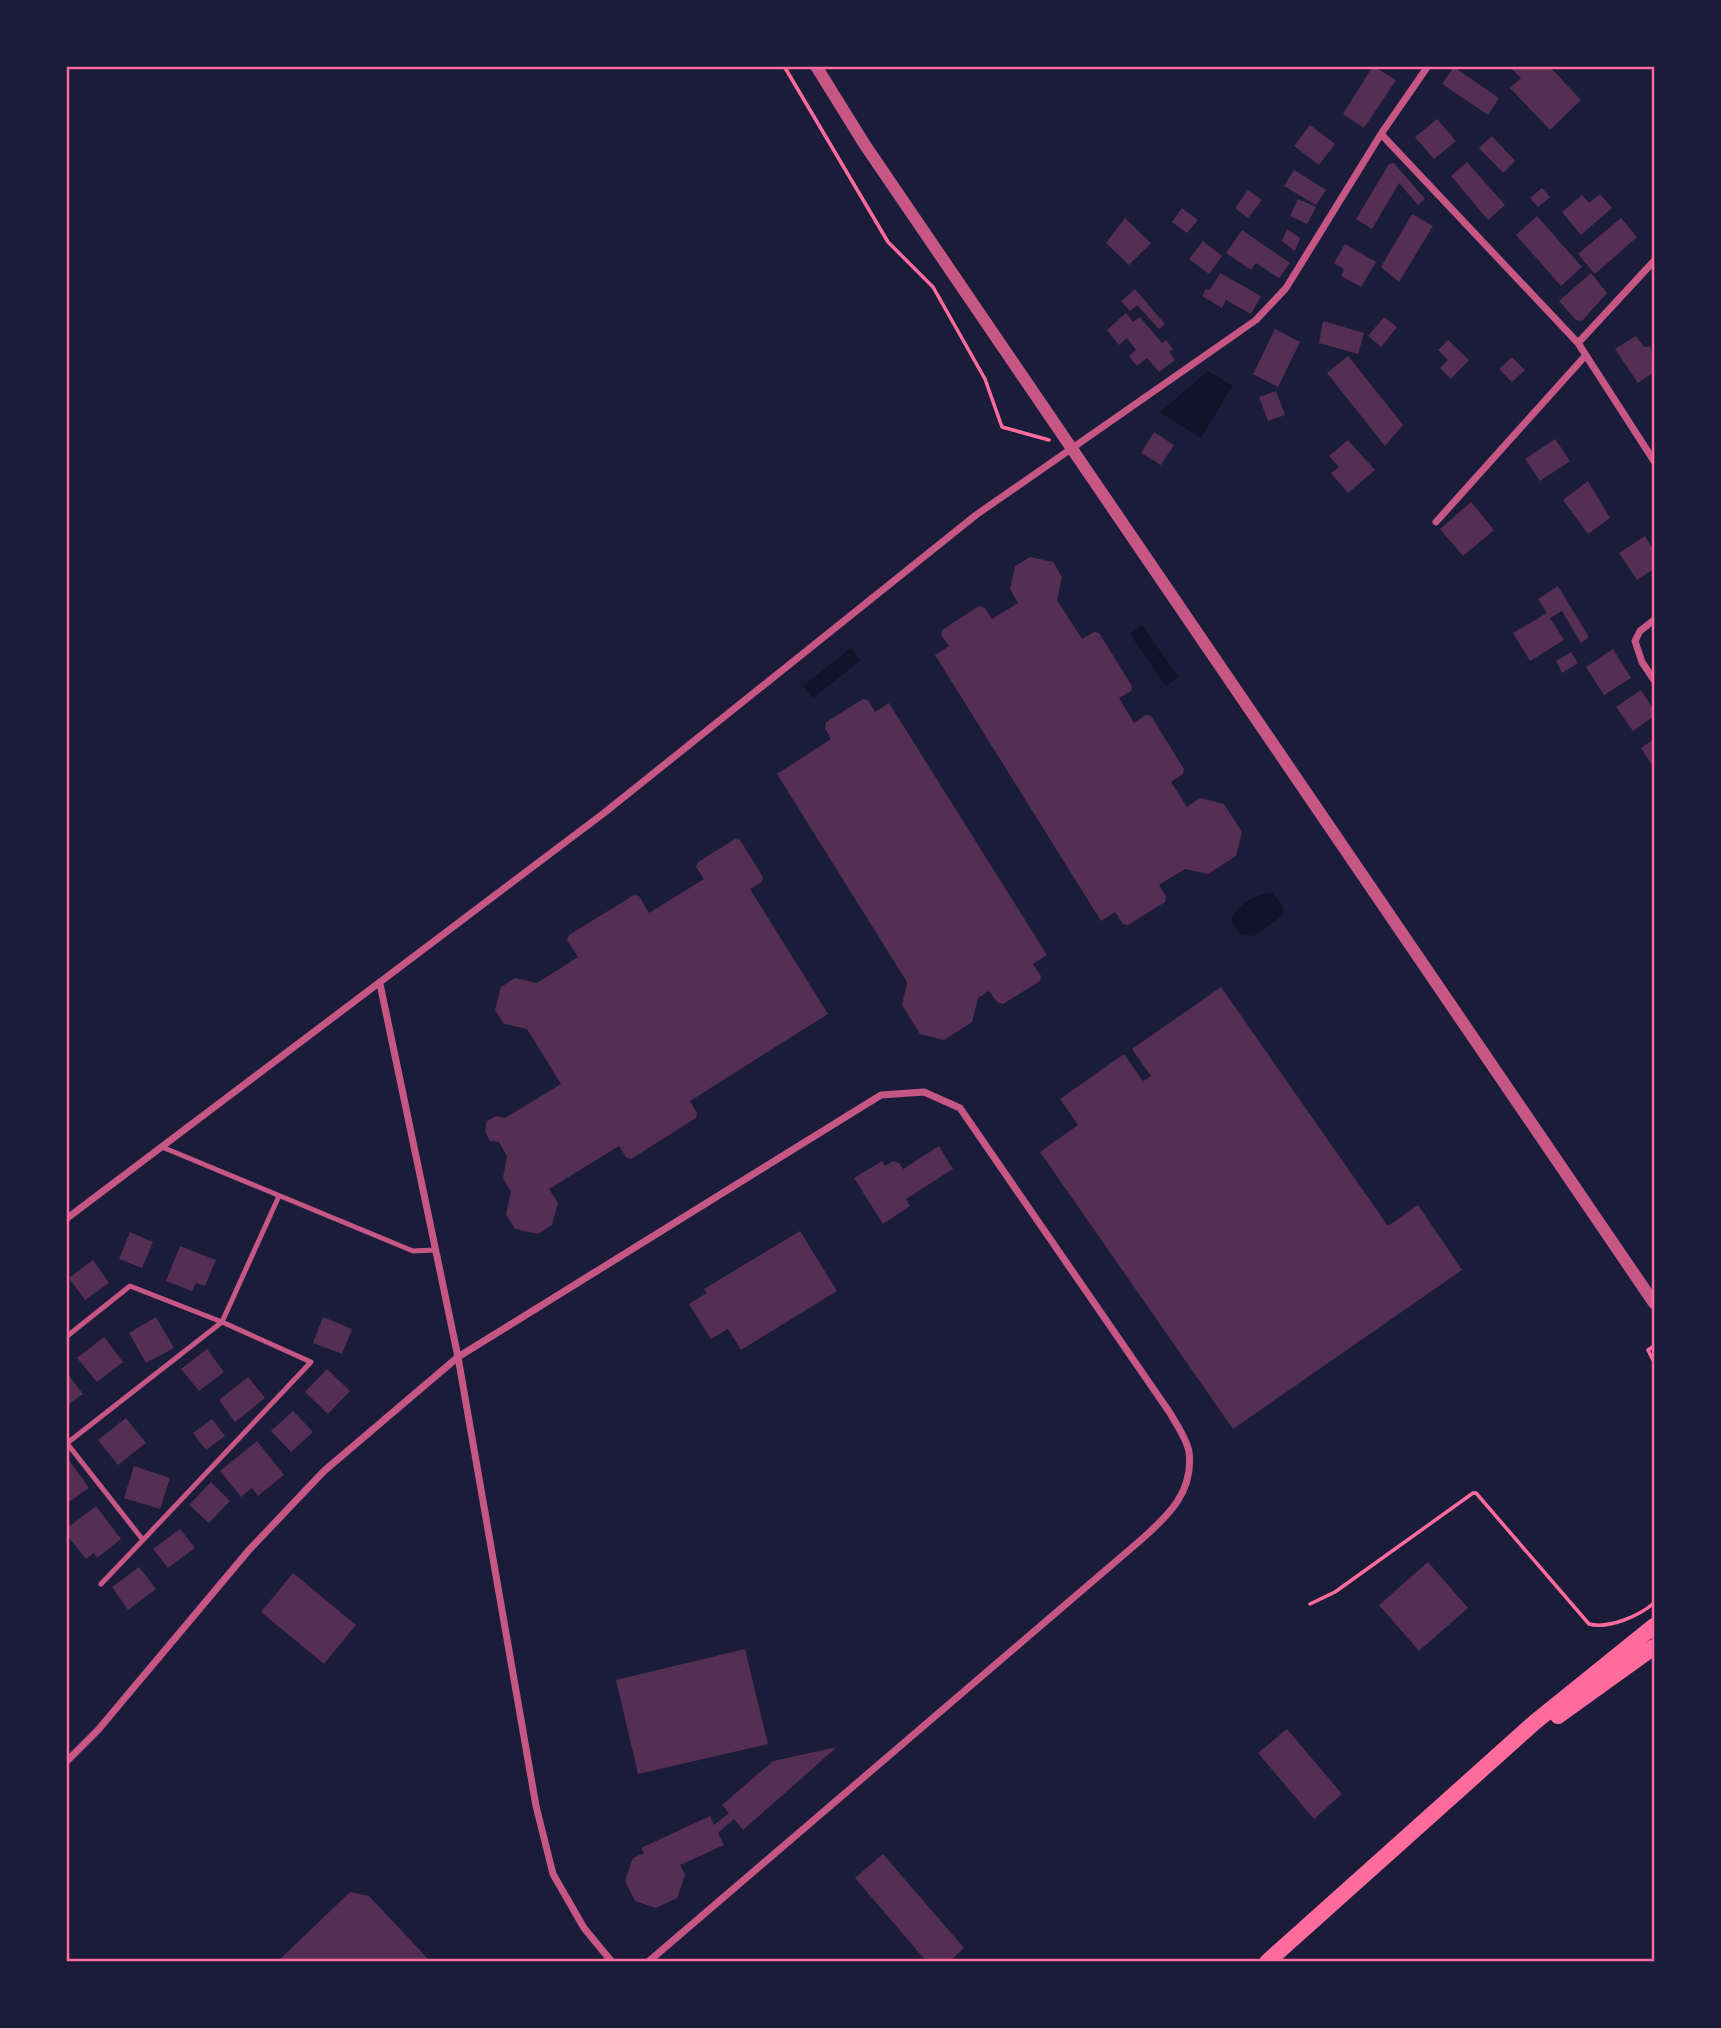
<svg xmlns="http://www.w3.org/2000/svg" width="1721" height="2028" font-family="'IBM Plex Sans',sans-serif">
  <style>
    .water { fill: #12122b }
    .building { fill: #542f53 }
    .lines { fill: none; stroke-linecap: round; stroke-linejoin: round }
    .path { stroke: #ff6b9d; stroke-width: 3.5 }
    .service { stroke: #c65784; stroke-width: 5 }
    .minor { stroke: #c65784; stroke-width: 7 }
    .tertiary { stroke: #c65784; stroke-width: 12 }
    .primary { stroke: #ff6b9d; stroke-width: 16 }
    .neatline { fill: none; stroke: #ff6b9d; stroke-width: 2.5 }
  </style>
  <rect width="100%" height="100%" fill="#1b1b3a"/>
  <path class="water" d="M1208,371L1232,386L1201,438L1160,412Z
    M1142,625L1178,677L1166,686L1130,634Z
    M851,648L861,660L813,698L803,686Z
    M1272,893L1284,908L1282,916L1253,936L1240,934L1231,921C1236,905 1255,894 1272,893Z"/>
  <path class="building" d="M1373,66L1396,80L1364,128L1343,114Z
    M1509,66H1549L1581,100L1550,130L1510,88L1521,78Z
    M1454,67L1499,98L1488,115L1442,84Z
    M1437,119L1456,141L1434,159L1415,137Z
    M1310,125L1335,144L1319,165L1294,146Z
    M1492,136L1515,161L1503,173L1479,148Z
    M1467,162L1505,205L1488,220L1451,176Z
    M1394,163L1425,199L1418,205L1399,183L1372,229L1356,219L1389,164Z
    M1294,170L1326,190L1316,205L1284,186Z
    M1542,188L1550,197L1538,207L1530,198Z
    M1248,190L1262,200L1248,218L1235,208Z
    M1600,194L1612,208L1581,235L1562,212L1582,195L1589,203Z
    M1298,199L1316,207L1307,224L1290,216Z
    M1182,208L1198,220L1187,233L1172,222Z
    M1412,214L1433,226L1399,282L1381,267Z
    M1537,216L1582,267L1561,286L1516,235Z
    M1125,218L1151,243L1129,265L1106,243Z
    M1621,218L1637,237L1595,274L1578,254Z
    M1287,229L1300,238L1295,251L1282,241Z
    M1242,230L1290,263L1279,278L1256,263L1251,270L1226,253Z
    M1203,241L1222,256L1209,274L1189,259Z
    M1345,244L1376,262L1361,287L1341,276L1344,269L1334,263Z
    M1220,273L1261,296L1251,314L1226,300L1222,308L1202,296L1206,289L1210,290Z
    M1591,273L1607,293L1582,321L1576,320L1559,301Z
    M1135,289L1165,324L1159,329L1137,305L1130,311L1121,301Z
    M1126,313L1133,322L1140,317L1162,343L1166,340L1173,349L1169,352L1175,360L1159,372L1147,358L1137,366L1129,356L1136,350L1127,338L1119,345L1107,330Z
    M1384,317L1397,327L1381,347L1368,336Z
    M1323,321L1364,333L1358,354L1319,343Z
    M1275,329L1300,342L1278,387L1253,374Z
    M1636,336L1644,347L1650,346L1654,363V372L1638,383L1615,349Z
    M1448,340L1469,360L1451,379L1440,368L1448,360L1438,350Z
    M1348,356L1403,425L1385,446L1327,373Z
    M1512,357L1525,370L1512,382L1499,369Z
    M1276,391L1285,415L1268,421L1259,397Z
    M1154,432L1174,445L1161,465L1141,453Z
    M1555,439L1570,461L1540,481L1525,459Z
    M1348,440L1375,470L1348,493L1331,473L1339,467L1329,456Z
    M1588,481L1610,518L1588,534L1563,500Z
    M1471,502L1494,530L1463,556L1440,529Z
    M1645,536L1654,551V569L1637,580L1619,553Z
    M1030,557L1053,562L1062,577L1057,600L1082,639L1094,632L1099,633L1132,686L1131,691L1119,698L1134,723L1146,715L1151,716L1184,769L1183,774L1171,782L1187,807L1200,798L1224,804L1242,832L1236,856L1208,874L1185,869L1159,885L1166,896L1165,902L1128,925L1123,924L1115,912L1101,921L935,655L949,646L941,635L942,630L979,606L985,608L992,619L1018,603L1010,589L1015,566Z
    M1558,586L1589,637L1581,643L1562,611L1550,618L1564,640L1530,661L1513,633L1547,613L1538,599Z
    M1613,649L1631,678L1604,695L1586,667Z
    M1571,652L1578,663L1562,673L1556,661Z
    M1641,690L1654,710V716L1633,731L1616,707Z
    M863,699L868,700L875,712L889,703L1047,955L1033,964L1041,976L1040,981L1003,1004L997,1002L989,991L978,998L972,1022L944,1040L920,1034L902,1005L907,982L777,774L831,739L825,728L826,722Z
    M1654,739V768L1641,748Z
    M735,839L740,840L763,877L762,882L750,889L828,1014L690,1101L697,1113L696,1118L631,1159L626,1157L619,1146L549,1189L558,1203L552,1225L538,1234L515,1229L506,1214L511,1192L503,1178L507,1156L499,1142L490,1141L485,1131L487,1121L496,1116L505,1118L561,1084L527,1029L504,1024L495,1010L501,987L515,978L537,983L578,957L567,940L569,935L634,895L639,896L649,913L704,879L696,867L698,862Z
    M1221,987L1388,1226L1418,1205L1462,1270L1233,1429L1040,1152L1078,1125L1060,1099L1124,1054L1143,1081L1151,1076L1132,1049Z
    M939,1146L953,1169L906,1199L910,1206L883,1224L854,1178L882,1161L885,1166L893,1161L899,1163L903,1169Z
    M800,1231L837,1291L741,1350L728,1329L711,1339L689,1304L707,1293L704,1289Z
    M130,1232L153,1242L142,1268L119,1259Z
    M180,1246L216,1260L205,1286L196,1283L192,1291L166,1281Z
    M93,1260L109,1283L85,1300L69,1278Z
    M156,1317L174,1348L146,1363L129,1333Z
    M323,1317L352,1329L342,1354L313,1343Z
    M104,1337L123,1362L97,1382L77,1358Z
    M207,1349L224,1372L199,1391L181,1369Z
    M327,1369L350,1391L328,1414L305,1392Z
    M66,1372L83,1394L66,1406Z
    M248,1377L265,1398L235,1422L219,1400Z
    M293,1411L313,1432L291,1452L271,1431Z
    M126,1418L146,1443L118,1465L98,1440Z
    M212,1419L225,1436L206,1450L193,1433Z
    M257,1441L284,1475L258,1496L252,1488L241,1497L220,1471Z
    M66,1456L89,1488L66,1504Z
    M134,1466L170,1478L160,1509L124,1498Z
    M211,1482L230,1501L209,1523L189,1505Z
    M96,1506L121,1539L97,1558L94,1553L86,1559L66,1534V1529Z
    M180,1529L195,1548L168,1568L153,1549Z
    M1428,1562L1468,1608L1419,1651L1379,1605Z
    M139,1567L156,1589L128,1610L112,1587Z
    M293,1573L356,1625L324,1664L261,1612Z
    M745,1649L768,1744L638,1774L616,1680Z
    M1287,1729L1342,1794L1314,1819L1258,1753Z
    M837,1747L743,1830L734,1819L718,1833L724,1845L680,1865L685,1875L677,1898L656,1908L635,1901L625,1881L633,1858L644,1853L641,1848L710,1816L714,1825L729,1813L722,1805L773,1761Z
    M883,1854L964,1948L949,1962H927L855,1878Z
    M350,1892L369,1896L431,1962H277Z"/>
  <g class="lines">
    <path class="path" d="M784,66L888,242L933,287L985,379L1002,427L1049,440
      M1654,66V67
      M1654,1346L1648,1350L1654,1362
      M1310,1604L1335,1592L1473,1493H1476L1589,1624C1609,1629 1639,1616 1654,1603"/>
    <path class="service" d="M162,1147L413,1251L435,1250
      M66,1337L130,1286L222,1322L311,1362L143,1540L66,1442
      M66,1444L222,1322L279,1196
      M101,1584L143,1540"/>
    <path class="minor" d="M1381,134L1578,343L1654,461
      M1578,343L1654,261
      M1436,522L1586,355
      M1654,620L1640,631L1635,641L1642,662L1654,680
      M380,984L458,1357L536,1806L553,1874L584,1928L612,1962
      M66,1219L604,813L976,515L1256,320L1286,288L1381,134L1428,66
      M66,1762L98,1730L249,1550L324,1471L458,1357L881,1095L924,1092L960,1108L1170,1413C1176,1424 1187,1439 1189,1452C1194,1491 1169,1515 1142,1539L648,1962"/>
    <path class="tertiary" d="M816,66L865,145L1654,1303"/>
    <path class="primary" d="M1558,1716L1654,1647
      M1267,1962L1535,1722L1654,1626"/>
  </g>
  <rect width="1721" height="2028" fill="none" stroke="#1b1b3a" stroke-width="136"/>
  <rect x="68" y="68" width="1585" height="1892" class="neatline"/>
</svg>
